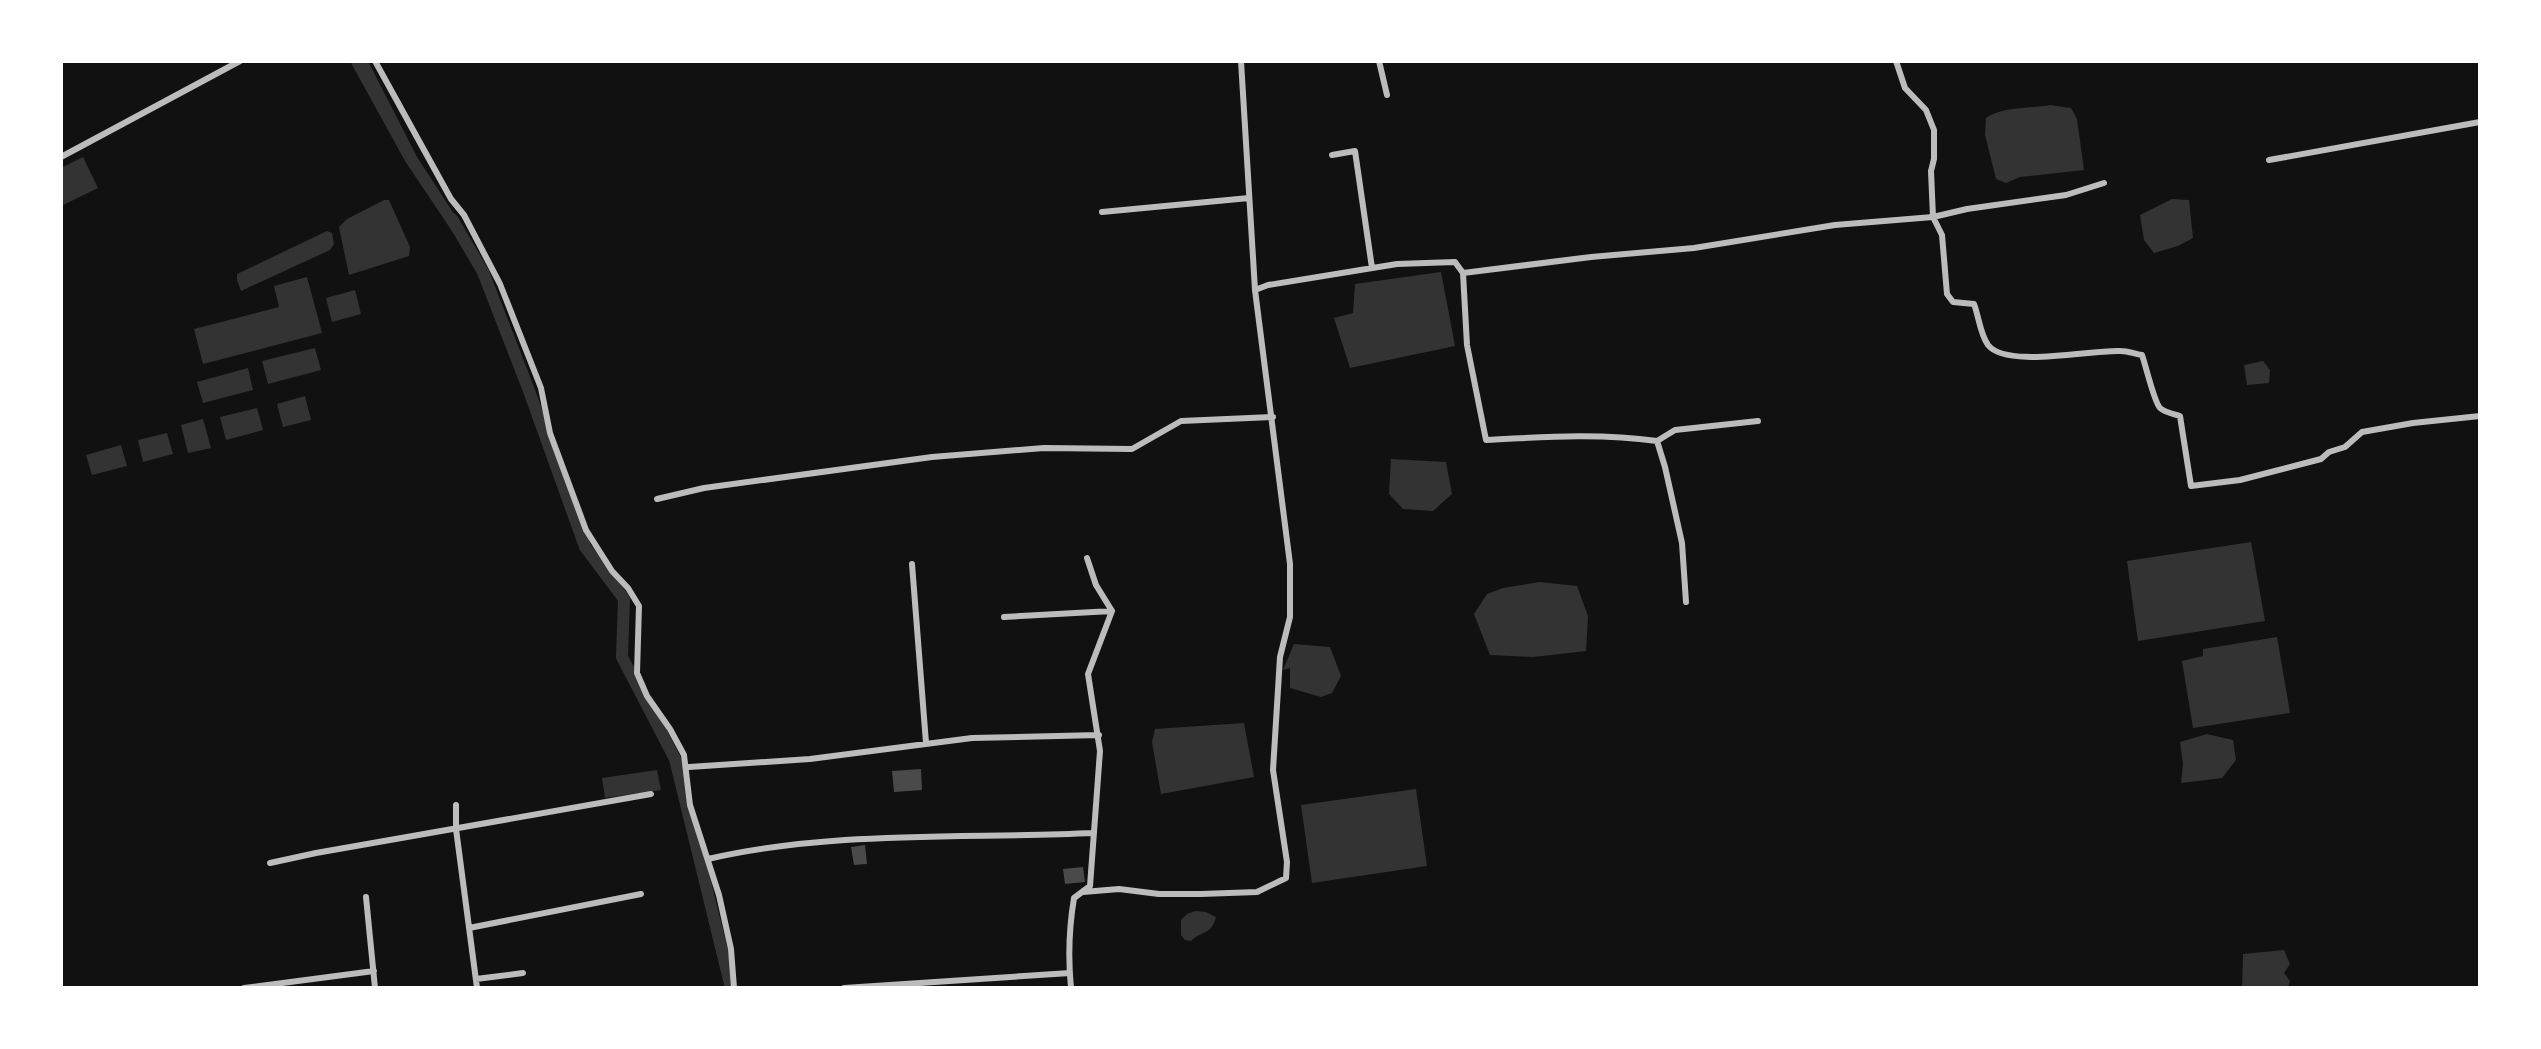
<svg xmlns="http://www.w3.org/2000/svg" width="2541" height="1049" font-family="Manrope,sans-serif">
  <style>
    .water { fill: #333 }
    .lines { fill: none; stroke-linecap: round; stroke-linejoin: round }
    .canal { stroke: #333; stroke-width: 12 }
    .building { fill: #4a4a4a }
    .minor { stroke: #bcbcbc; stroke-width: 6 }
  </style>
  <rect width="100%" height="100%" fill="#111"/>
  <path class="water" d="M350,61H368L417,157L462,226L460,232L454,234L405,161Z
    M2050,105L2071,108L2077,119L2084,170L2020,177L2006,183L1996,179L1985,135L1986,118C2002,106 2030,109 2050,105Z
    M83,157L98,188L61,206V168Z
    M2172,199L2189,200L2193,238L2178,246L2154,253L2144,240L2140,215Z
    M384,200H389L410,247L409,256L349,275L339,227L347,219Z
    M327,231L332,233L334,244L330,250L241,291L237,280V274Z
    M1441,272L1455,346L1350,368L1334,318L1353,313L1355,284Z
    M307,277L322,333L203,364L194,329L279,307L274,286Z
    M355,290L361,314L332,322L326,298Z
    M315,348L321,370L268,384L262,361Z
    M2263,361L2270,370L2269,383L2247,385L2244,365Z
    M248,368L253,390L203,403L197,382Z
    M305,396L311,420L283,427L277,404Z
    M257,408L263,430L226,440L220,417Z
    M203,419L211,448L188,453L181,425Z
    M167,433L173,454L143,462L138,440Z
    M121,445L127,466L92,475L86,455Z
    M1391,459L1446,462L1452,494L1433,511L1403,509L1389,494Z
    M2251,542L2265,621L2138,641L2127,561Z
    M1540,582L1577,586L1588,616L1586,651L1533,657L1490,655L1474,614L1487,594L1503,588Z
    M2277,637L2290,713L2193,728L2182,661L2203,656V649Z
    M1294,644L1330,647L1341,676L1332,693L1321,697L1290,688V668L1283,670Z
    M1244,723L1254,777L1161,794L1152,742L1155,729Z
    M2207,734L2233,740L2236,760L2222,778L2181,783L2183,764L2180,742Z
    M657,770L661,790L605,798L602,778Z
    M1416,789L1427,866L1312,883L1301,805Z
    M1195,911L1206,912L1216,917C1211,936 1202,930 1191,941L1185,940L1181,935V920L1187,914Z
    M2284,950L2290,964L2284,973L2290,981L2288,988H2242L2243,954Z"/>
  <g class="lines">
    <path class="canal" d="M452,219L483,272L528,388L585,547L624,599L622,657L675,759L731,988"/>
  </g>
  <path class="building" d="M921,769L922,790L894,792L892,771Z
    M865,845L867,864L854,865L851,847Z
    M1083,867L1085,882L1065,884L1063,869Z"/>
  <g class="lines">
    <path class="minor" d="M375,61L451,199L464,215L500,284L541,388L550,433L586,530L612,571L628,588L639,606L637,673L647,696L670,729L684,755L690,805L719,895L731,949L734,988
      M1379,61L1387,95
      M1896,61L1905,88L1926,110L1934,130V159L1931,171L1933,217L1967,209L2066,195L2104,183
      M1332,155L1355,151L1372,268
      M61,157L240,61
      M2269,160L2480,122
      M1102,212L1249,198
      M1463,273L1467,345L1486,440C1543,437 1599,433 1657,441L1665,467L1682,543L1686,602
      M1255,290L1268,285L1397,264L1455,262L1463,273L1591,257L1694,248L1835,225L1933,217L1942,235L1947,294L1953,302L1974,304C1979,317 1980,334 1988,345C2007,369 2092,349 2121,351C2128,351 2135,354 2142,355C2146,366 2154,402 2160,408C2164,412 2174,414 2180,416L2191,486L2240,480L2321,459L2329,452L2345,447L2362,432L2413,423L2480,416
      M1657,441L1675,430L1758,421
      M657,499L704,488L932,457L1044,448L1132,449L1181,421L1273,417
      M1087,558L1096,585L1112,611
      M912,564L926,743
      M1004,617L1112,611L1088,674L1100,751L1090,886L1074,898C1069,928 1068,958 1071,988
      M689,767L810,759L972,738L1099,735
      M456,805V829L477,988
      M708,859C834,830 965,839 1093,833
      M270,863L316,853L651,794
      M1083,892L1119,889L1159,894H1201L1257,892L1286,878L1287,862L1273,770L1280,657L1290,617V564L1255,290L1241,61
      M366,897L375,988
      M469,928L641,894
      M476,979L523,973
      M244,988L374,971
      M844,988L1070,973"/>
  </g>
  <rect width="2541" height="1049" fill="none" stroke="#ffffff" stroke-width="126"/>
</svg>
